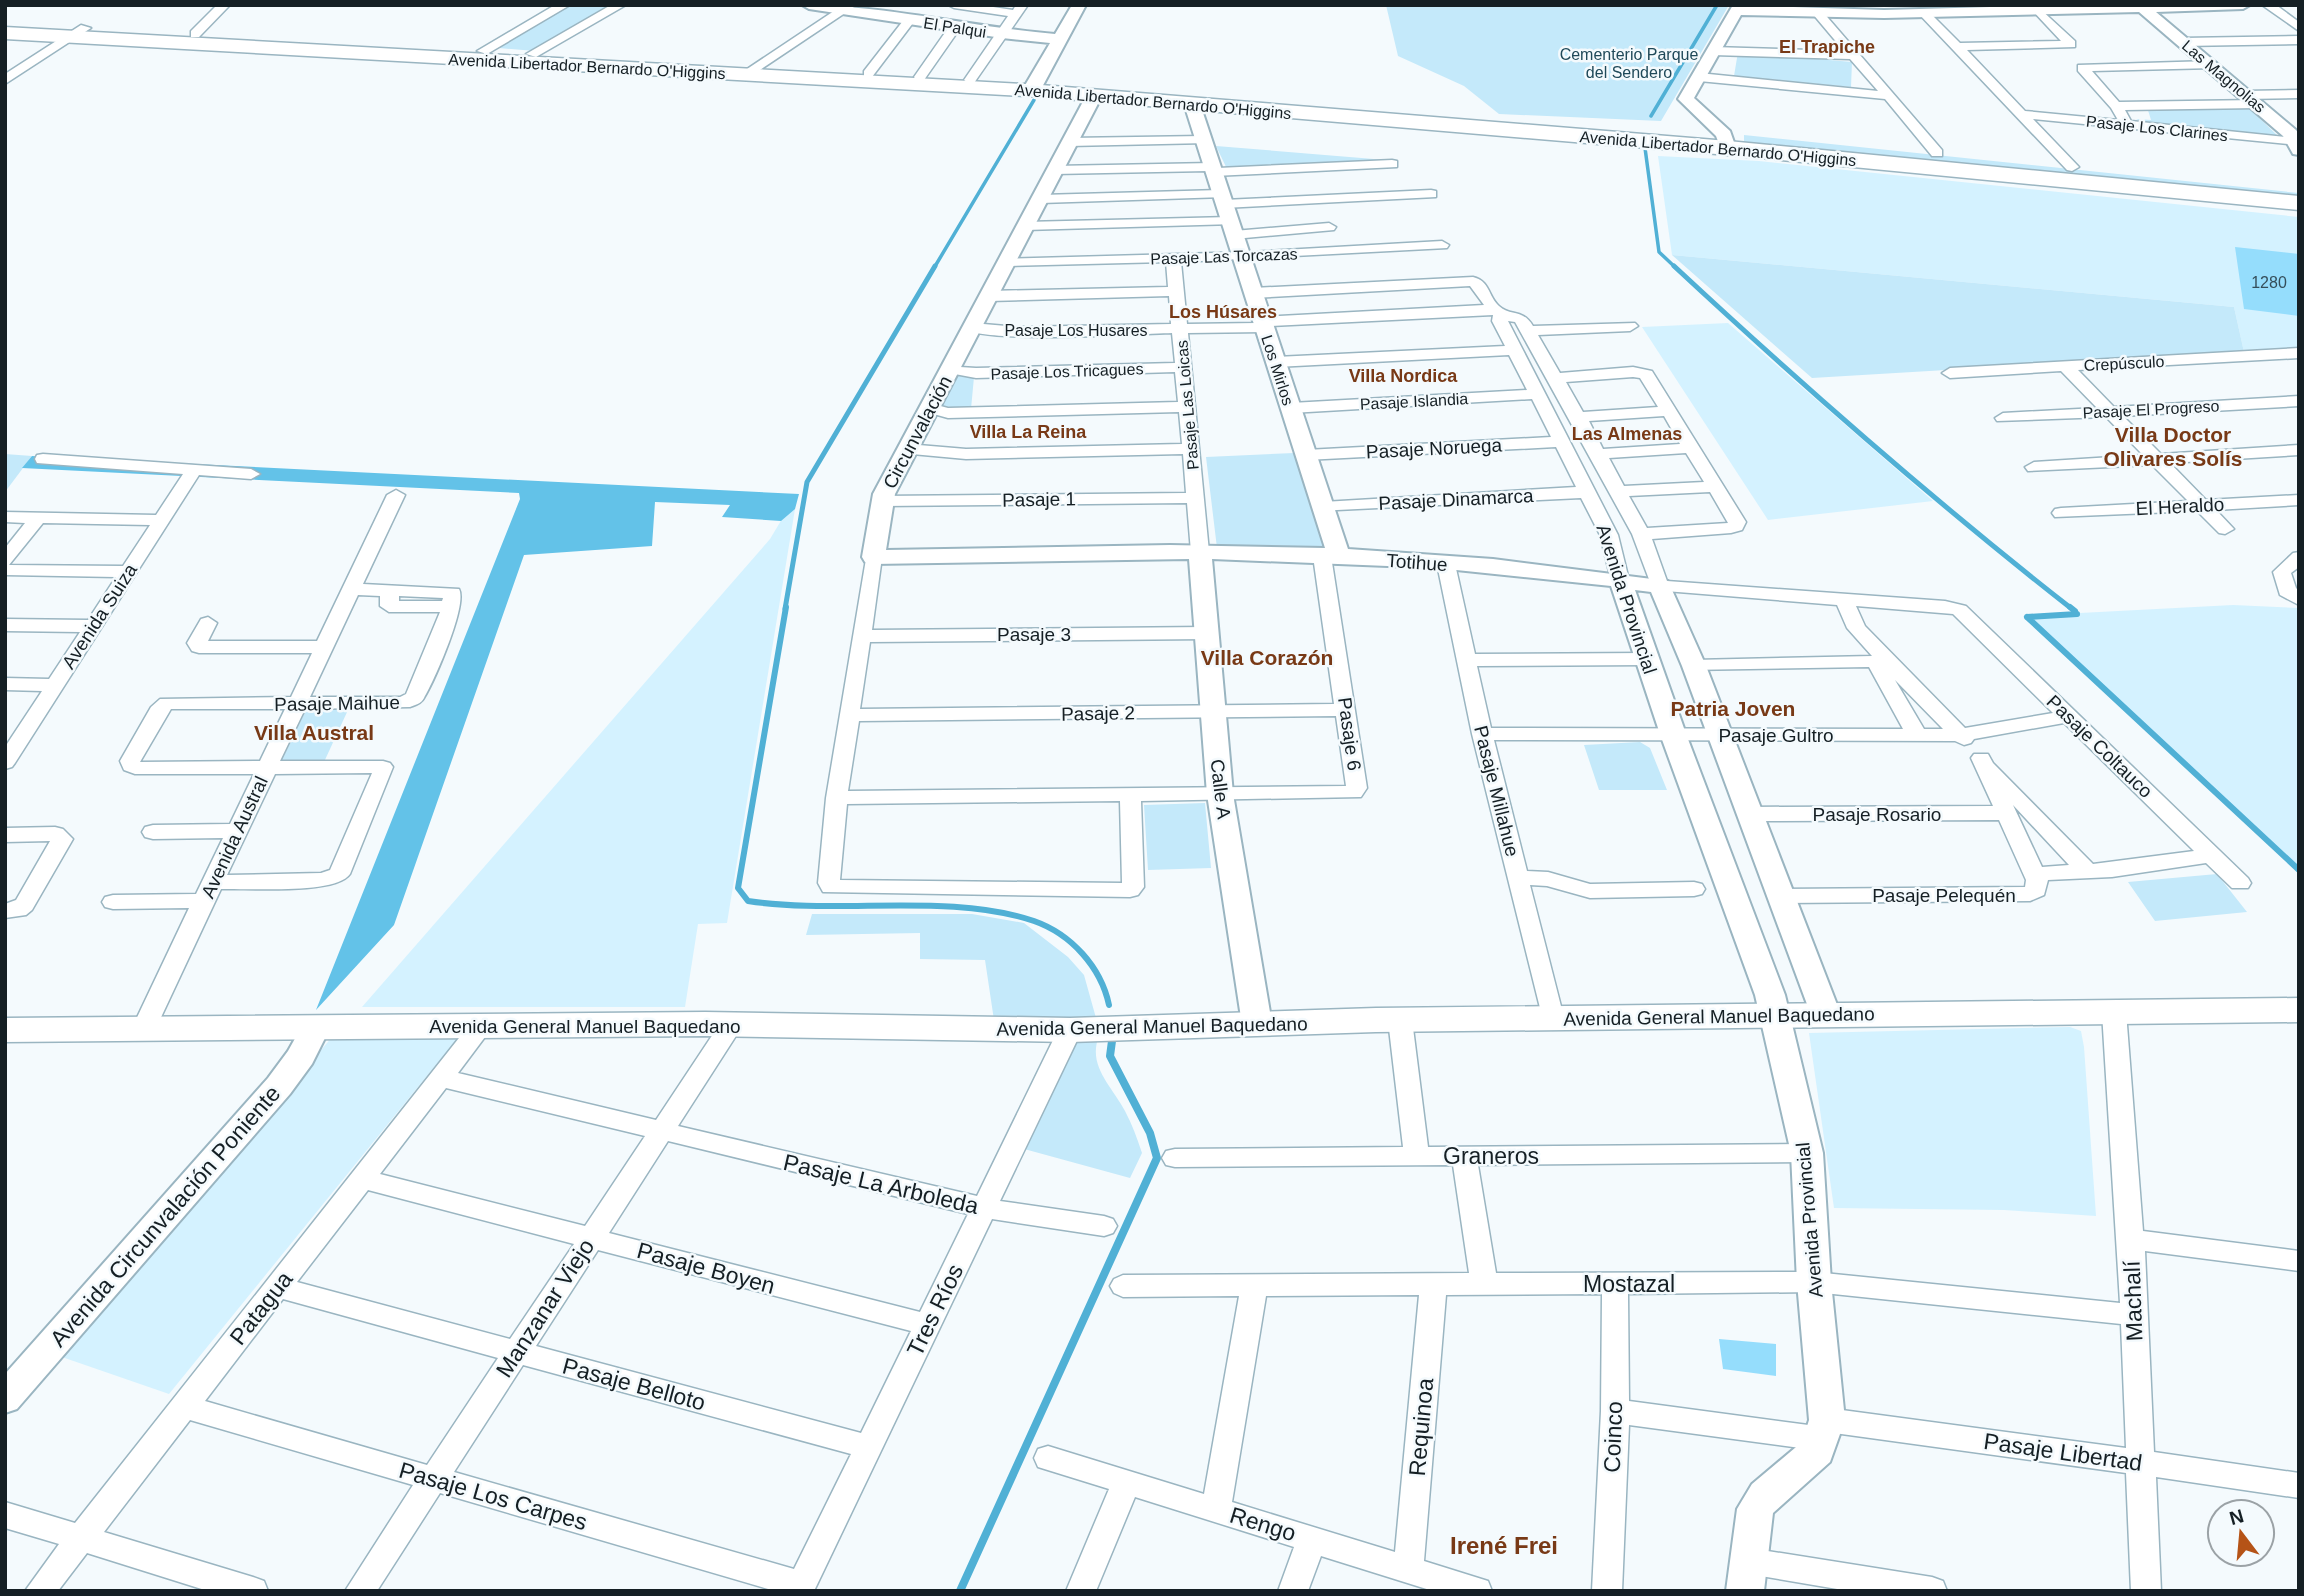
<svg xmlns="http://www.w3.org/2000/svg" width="2304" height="1596" font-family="Helvetica,sans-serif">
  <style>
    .built { fill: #d4f2ff }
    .green { fill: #c4e9fa }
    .forest { fill: #63c2e8 }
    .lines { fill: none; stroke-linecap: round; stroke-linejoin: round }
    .stream-far3 { stroke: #50b0d5; stroke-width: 3.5 }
    .stream-far2 { stroke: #50b0d5; stroke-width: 5 }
    .stream-far1 { stroke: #50b0d5; stroke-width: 6 }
    .stream { stroke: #50b0d5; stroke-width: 8 }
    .building { fill: #95ddfc }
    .minor-casing { stroke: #9ab5c1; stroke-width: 3 }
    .tertiary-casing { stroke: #9ab5c1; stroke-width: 4 }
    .secondary-casing { stroke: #9ab5c1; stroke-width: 3 }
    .primary-casing { stroke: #9ab5c1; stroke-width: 3 }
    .minor { fill: #fff; fill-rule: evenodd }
    .tertiary { fill: #fff; fill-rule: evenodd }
    .secondary { fill: #fff; fill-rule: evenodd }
    .primary { fill: #fff; fill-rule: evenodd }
    .labels { text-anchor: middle; stroke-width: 5; stroke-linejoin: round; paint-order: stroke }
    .far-street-label { font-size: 16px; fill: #151f24; stroke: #f4fafd }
    .far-park-label { font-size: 16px; fill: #1f4959; stroke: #f4fafd }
    .number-label { font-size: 16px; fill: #354e5a }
    .far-neighbourhood-label { font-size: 18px; font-weight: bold; fill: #783916; stroke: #f4fafd }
    .street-label { font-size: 19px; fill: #151f24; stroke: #f4fafd }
    .neighbourhood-label { font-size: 21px; font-weight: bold; fill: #783916; stroke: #f4fafd }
    .near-street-label { font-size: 23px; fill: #151f24; stroke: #f4fafd }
    .near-neighbourhood-label { font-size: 24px; font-weight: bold; fill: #783916; stroke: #f4fafd }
  </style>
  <rect width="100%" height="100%" fill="#f4fafd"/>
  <path class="built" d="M1658,156L1759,161L2299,217V349L2244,352L2234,307L1672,255Z
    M1728,323L1933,501L1768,520L1642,327Z
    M788,509H795L727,923L698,924L685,1007H362L770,539Z
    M2233,605L2299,608V873L2023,616Z
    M2070,1027L2081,1031L2084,1047L2096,1216L2004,1210L1834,1208L1809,1033Z
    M461,1034L169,1394L59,1356L333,1036Z"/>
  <path class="green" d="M564,5H617L535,51L487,47Z
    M1386,5H1729L1661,121L1499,114L1464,86L1398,56Z
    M1738,52L1852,62L1851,87L1734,76Z
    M2247,106L2280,138L2145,123L2136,119L2151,120L2147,107Z
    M1744,135L2299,193V199L1744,147Z
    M1216,146L1398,161L1227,169Z
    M1672,255L2234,307L2244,352L1812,378Z
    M956,375L974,377L971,409L942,406Z
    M1294,453L1326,548H1217L1206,457Z
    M5,454L32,456L5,492Z
    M306,710H348L324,762H281Z
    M1640,742L1650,748L1667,790H1599L1584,745Z
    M1205,803L1211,868L1148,870L1144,805Z
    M2217,874L2247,912L2155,921L2128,882Z
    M812,914H972L1024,923L1068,957L1084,975L1096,1018L994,1020L985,960L920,959V933L806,935Z
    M1068,1036H1099C1087,1066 1112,1086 1125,1111C1132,1124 1137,1138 1142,1153L1130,1178L1013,1146Z"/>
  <path class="forest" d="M32,456L799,494L795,509L781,521L722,517L730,505L655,502L652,546L524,555L394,925L316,1010L520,499L519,493L22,468Z"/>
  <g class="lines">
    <path class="stream-far3" d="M1651,116L1717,5
      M1645,148L1659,252L1676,268
      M934,268L1034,100"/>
    <path class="stream-far2" d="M1674,266C1803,386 1934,501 2072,609
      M785,609L807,482L935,266"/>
    <path class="stream-far1" d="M786,607L738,888L748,901C838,915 949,892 1034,921C1071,934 1101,967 1109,1005
      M2070,607L2075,611
      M2027,617L2299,870
      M2027,617L2077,614
      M1112,1043L1113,1034"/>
    <path class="stream" d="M960,1591L1157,1158L1150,1133L1110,1056L1112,1041"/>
  </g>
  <path class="building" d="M2235,247L2299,254V316L2244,309Z
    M1719,1339L1776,1344V1376L1723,1369Z"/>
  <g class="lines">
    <defs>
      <path id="minor" d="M217,5H230L199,37H191V31Z
        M555,5H570L487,54L477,51Z
        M611,5H626L536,57L526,54Z
        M843,5H857L748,78H740L738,75Z
        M948,5H980L1013,10L1016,5H1028L974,83L970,84L964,80L1008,16L954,8Z
        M2262,5H2276L2299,22V31Z
        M2038,7L2075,41V47L1967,50L2025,111L2118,120L2111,108L2078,71V65L2210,61L2214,62V68L2092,71L2119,102L2257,100L2263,104L2257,108L2125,110L2131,121L2295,138L2299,139V145L2033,119L2079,167L2072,171L2067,170L1918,13L1928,11L1960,43L2061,41L2032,10Z
        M1818,9L1822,11L1942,150V156H1932L1885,99L1699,81L1693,77L1699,73L1878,91L1850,59L1713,55L1707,51L1713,47L1844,51L1812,13Z
        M910,15L916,19L872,77H864V71L906,17Z
        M951,24L961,27L924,80H916L914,77Z
        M81,25L91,28L5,84V74Z
        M2299,36V44L2183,46L2177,42L2183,38Z
        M2299,90V98L2245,99L2239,95L2245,91Z
        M1203,136L1210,140L1208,143L1069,146L1062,142L1069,138Z
        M1392,160L1397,161V167L1214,176L1208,171L1054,174L1047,170L1054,166L1212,163L1218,168Z
        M1220,190L1225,191V197L1041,203L1034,199L1041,195Z
        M1431,190L1436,191V197L1224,208L1217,204L1224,200Z
        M1230,217L1237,221L1235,224L1025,230L1018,226L1025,222Z
        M1329,223L1336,227L1334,230L1234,239L1227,235L1234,231Z
        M1442,241L1449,245L1447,248L1181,262L1187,324L1256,323L1263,317L1484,305L1470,286L1253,298L1245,293L1253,288L1473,277C1490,281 1488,296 1499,306C1511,317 1522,308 1533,326L1635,323L1638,326L1630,331L1538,335L1560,373L1633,367L1652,371L1746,522L1742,530L1731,533L1652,539L1667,581L1945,601L1966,606L2248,878L2251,883L2248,888H2232L2206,863L2112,877L2048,880L2044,895L2030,901L1782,903L1774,901L1771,896L1774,891L1782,889L2025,887L2026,880L1999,820L1749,821L1742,819L1738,814L1742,809L1749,807L1993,806L1971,758L1974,754H1988L1993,763L2093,864L2194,851L2064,723L1974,739L1971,743L1964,745L1955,741L1494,740L1527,871L1548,872L1590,884L1694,882L1702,884L1705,889L1702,894L1694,896L1590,898L1547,886L1530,885L1564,1018L1560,1024L1552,1026L1544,1024L1472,734L1437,564L1440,560H1452L1455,564L1475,654L1647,653L1657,659L1647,665L1477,666L1491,728L1903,729L1869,667L1687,670L1684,666L1687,662L1694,660L1872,656L1847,628L1837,605L1653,590L1632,534L1515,322L1508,321L1618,535L1629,580L1627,584H1613L1611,580L1600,535L1581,498L1317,511L1314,507L1317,503L1323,502L1576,487L1556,447L1306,460L1298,455L1306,450L1551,437L1532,399L1291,413L1283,408L1291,403L1527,390L1509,355L1276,367L1268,362L1276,357L1505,346L1492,321L1493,315L1271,326L1269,330L1264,332L1188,333L1209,552L1206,556H1194L1191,552L1187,503L882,506L873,501L882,496L1186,493L1183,454L966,459L901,453L899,449L907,444L966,449L1182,444L1179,412L948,418L923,411L921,408L923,405L929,403L948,408L1178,402L1175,372L976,378L944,372L942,369L944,366L976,368L1175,363L1172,333C1141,334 980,344 964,328L972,323L1018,327L1171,324L1169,296L989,301L981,296L989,291L1168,287L1166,262L1006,266L1001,265L999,262L1001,259L1249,252ZM1633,377L1640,378L1658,407L1583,412L1566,382ZM1664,416L1680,444L1603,449L1589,421ZM1686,453L1704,482L1624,486L1609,458ZM1710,492L1728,523L1647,528L1629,496ZM1856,606L1953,614L2053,713L1965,728L1865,626ZM1895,680L1943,729H1924ZM2013,805L2069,865L2042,867Z
        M2299,348V358L2078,370L2114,407L2299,396V406L2123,416L2161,454L2299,445V455L2170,463L2206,500L2299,495V505L2216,510L2234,529L2225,534L2219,533L2197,511L2055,517L2052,513L2055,509L2061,508L2188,501L2152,465L2028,471L2025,467L2034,462L2143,455L2106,417L1997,421L1995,418L2003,413L2097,408L2061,371L1950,378L1942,373L1950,368Z
        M43,454L251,469L260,474L251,479L199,475L15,763L12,767L5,769V747L42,691L5,690V678L49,679L80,632L5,631V619L88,620L116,577L5,575V548L25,523L5,522V512L156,515L183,474L37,463L35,459L37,455ZM43,523L150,525L123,566L9,565Z
        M396,490L405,495L363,584L459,589C468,605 434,681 424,698C421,704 415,705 410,707L305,709L280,761H383L390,763L393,767L350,874C336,895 247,888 221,889L156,1028L152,1034L144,1036L136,1034L132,1028L189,908L113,909L105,907L102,902L105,897L113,895L196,894L223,838L153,839L145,837L142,832L145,827L153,825L230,824L254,774H135L124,770L120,761L151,707L160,699L291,697L312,653H199L192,651L187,643L201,619L208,617L217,623L208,641H317L387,495ZM358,595L380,596V606L389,612H440L406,694L400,697H310ZM399,596L443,598L442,601H399ZM171,709H285L260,761L140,762ZM372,773L330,870L321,873L227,875L275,774Z
        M1322,551L1331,556L1367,788L1361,797L1141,801L1144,887L1138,895L1130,897L823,892L818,883L826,798L867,553L873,552L882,557L872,630L1207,627L1217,633L1207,639L870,642L860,709L1334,704L1313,556ZM1336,716L1346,786L848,791L859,721ZM1120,801L1122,883L840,880L847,804Z
        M2299,552V567L2291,573L2296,588L2299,591V605L2280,595L2273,572L2293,553Z
        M55,827L63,829L73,839L32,910L26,915L5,918V904L16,900L50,841L5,842V828Z
        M2114,1004L2122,1006L2126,1012L2143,1231L2299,1251V1271L2145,1251L2154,1452L2299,1473V1498L2156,1477L2161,1591H2131L2126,1473L1834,1433L1837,1439L1833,1447L1823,1451L1629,1425L1622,1591H1592L1601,1411L1602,1294L1446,1295L1424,1561L1488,1581L1492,1591H1433L1321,1556L1308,1591H1278L1294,1547L1135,1497L1096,1591H1066L1109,1489L1038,1467L1034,1458L1038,1449L1048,1446L1204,1494L1239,1296L1123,1297L1114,1293L1110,1286L1114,1279L1123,1275L1469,1273L1453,1165L1175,1167L1166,1165L1162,1158L1166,1151L1175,1149L1403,1147L1388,1020L1392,1014L1400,1012L1408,1014L1412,1020L1428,1147L1807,1144L1816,1146L1820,1153L1816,1160L1807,1162L1478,1165L1496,1273L1814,1272L2120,1303L2102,1012L2106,1006ZM1814,1292L2121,1324L2126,1448L1827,1408L1817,1412L1813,1420L1816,1426L1629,1401L1628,1294ZM1419,1295L1395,1552L1232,1502L1266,1296Z
        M482,1017L490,1019L494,1025L458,1073L656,1120L723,1019L731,1017L739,1019L743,1025L678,1126L977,1196L1058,1030L1062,1024L1070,1022L1078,1024L1082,1030L1000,1201L1104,1216L1113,1219L1117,1226L1113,1233L1104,1236L992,1219L814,1591H775L440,1493L377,1591H345L413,1485L190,1420L104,1532L253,1577L264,1581L268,1591H208L87,1553L58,1591H25L59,1544L5,1528V1502L75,1523L474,1019ZM446,1088L645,1136L585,1226L380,1174ZM668,1141L968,1214L920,1312L609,1233ZM368,1190L574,1244L510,1339L297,1282ZM598,1250L911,1331L861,1433L536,1346ZM283,1299L498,1358L427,1465L205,1401ZM523,1365L851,1454L794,1569L454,1472Z
        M1749,1548L1932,1577L1943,1581L1947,1591H1849L1749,1574L1738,1570L1734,1561L1738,1552Z"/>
      <path id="tertiary" d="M802,5C886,5 971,27 1055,34L1072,5H1086L1040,91L1032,96L1026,94L1024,87L1050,43L1002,38L809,9Z
        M1733,5L1884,10L2059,5H2250L2243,9L2156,12L2296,130L2299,134V155L2293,154L2283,136L2139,12L1884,18L1741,15L1694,98L1730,131L1736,148L1734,152H1722L1716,136L1678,99Z
        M1094,91L1102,96L895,494L886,550L1170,545L1325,548L1184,104L1192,99L1200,104L1348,549L1493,559L1668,581L1706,666L1841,1015L1836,1022L1826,1025L1816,1022L1811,1015L1682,666L1651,592L1635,590L1686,734L1785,995L1823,1153L1831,1282L1845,1420L1830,1462L1773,1513L1764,1591H1726L1737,1509L1752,1484L1802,1442L1809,1420L1797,1282L1791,1153L1755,995L1660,734L1611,586L1437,568L1212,559L1233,794L1272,1024L1267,1031L1257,1034L1247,1031L1242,1024L1207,794L1189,559L873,564L865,562L862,557L873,494L1086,96Z
        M316,1016L326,1019L331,1026L312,1064L290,1094L17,1409L5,1413V1374L268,1078L288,1051L306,1019Z"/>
      <path id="secondary" d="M2299,998V1022L1376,1032L1070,1042L705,1036L5,1042V1018L705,1012L1070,1018L1376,1008Z"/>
      <path id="primary" d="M5,27L1041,85L1728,141L2299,196V210L1728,155L1041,97L5,39Z"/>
    </defs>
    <use href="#minor" class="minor-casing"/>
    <use href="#tertiary" class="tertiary-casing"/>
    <use href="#secondary" class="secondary-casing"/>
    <use href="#primary" class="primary-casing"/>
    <use href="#minor" class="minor"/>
    <use href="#tertiary" class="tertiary"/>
    <use href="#secondary" class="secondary"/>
    <use href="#primary" class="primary"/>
  </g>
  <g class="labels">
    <g class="far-street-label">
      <text transform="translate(955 27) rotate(9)" y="6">El Palqui</text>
      <text transform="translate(587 66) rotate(3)" y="6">Avenida Libertador Bernardo O'Higgins</text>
      <text transform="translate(2224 76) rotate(40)" y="6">Las Magnolias</text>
      <text transform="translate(1153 101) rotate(5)" y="6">Avenida Libertador Bernardo O'Higgins</text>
      <text transform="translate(2157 128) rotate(6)" y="6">Pasaje Los Clarines</text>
      <text transform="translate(1718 148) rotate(5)" y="6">Avenida Libertador Bernardo O'Higgins</text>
      <text transform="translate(1224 256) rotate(-2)" y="6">Pasaje Las Torcazas</text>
      <text x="1076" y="336">Pasaje Los Husares</text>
      <text transform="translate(2124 363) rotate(-3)" y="6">Crepúsculo</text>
      <text transform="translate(1278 370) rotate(72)" y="6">Los Mirlos</text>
      <text transform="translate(1067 371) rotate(-2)" y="6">Pasaje Los Tricagues</text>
      <text transform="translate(1414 401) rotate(-3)" y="6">Pasaje Islandia</text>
      <text transform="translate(1187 405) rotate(-95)" y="6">Pasaje Las Loicas</text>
      <text transform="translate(2151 409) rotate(-3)" y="6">Pasaje El Progreso</text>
    </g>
    <g class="far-park-label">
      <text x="1629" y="60">Cementerio Parque<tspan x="1629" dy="18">del Sendero</tspan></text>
    </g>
    <g class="number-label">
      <text x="2269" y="288">1280</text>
    </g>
    <g class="far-neighbourhood-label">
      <text x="1827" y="53">El Trapiche</text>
      <text x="1223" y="318">Los Húsares</text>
      <text x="1403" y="382">Villa Nordica</text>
      <text x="1028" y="438">Villa La Reina</text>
      <text x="1627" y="440">Las Almenas</text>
    </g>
    <g class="street-label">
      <text transform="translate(917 432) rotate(-62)" y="7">Circunvalación</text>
      <text transform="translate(1434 448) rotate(-3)" y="7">Pasaje Noruega</text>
      <text transform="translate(1039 499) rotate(-1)" y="7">Pasaje 1</text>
      <text transform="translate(1456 499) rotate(-3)" y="7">Pasaje Dinamarca</text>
      <text transform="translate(2180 506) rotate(-3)" y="7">El Heraldo</text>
      <text transform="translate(1417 562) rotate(4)" y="7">Totihue</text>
      <text transform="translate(1627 599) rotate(72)" y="7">Avenida Provincial</text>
      <text transform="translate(99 616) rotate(-57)" y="7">Avenida Suiza</text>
      <text x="1034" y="641">Pasaje 3</text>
      <text transform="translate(337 703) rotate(-1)" y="7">Pasaje Maihue</text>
      <text transform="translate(1098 713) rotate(-1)" y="7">Pasaje 2</text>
      <text transform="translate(1350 734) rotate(82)" y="7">Pasaje 6</text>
      <text x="1776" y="742">Pasaje Gultro</text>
      <text transform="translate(2100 746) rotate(44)" y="7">Pasaje Coltauco</text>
      <text transform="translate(1221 789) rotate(83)" y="7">Calle A</text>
      <text transform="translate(1497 791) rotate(76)" y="7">Pasaje Millahue</text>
      <text x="1877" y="821">Pasaje Rosario</text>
      <text transform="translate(234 837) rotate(-65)" y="7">Avenida Austral</text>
      <text x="1944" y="902">Pasaje Pelequén</text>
      <text transform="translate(1719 1016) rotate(-1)" y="7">Avenida General Manuel Baquedano</text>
      <text x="585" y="1033">Avenida General Manuel Baquedano</text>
      <text transform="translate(1152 1026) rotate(-1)" y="7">Avenida General Manuel Baquedano</text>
      <text transform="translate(1809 1220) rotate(-95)" y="7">Avenida Provincial</text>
    </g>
    <g class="neighbourhood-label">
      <text x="2173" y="442">Villa Doctor<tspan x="2173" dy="24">Olivares Solís</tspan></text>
      <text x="1267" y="665">Villa Corazón</text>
      <text x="1733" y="716">Patria Joven</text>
      <text x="314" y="740">Villa Austral</text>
    </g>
    <g class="near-street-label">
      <text x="1491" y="1164">Graneros</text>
      <text transform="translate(881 1184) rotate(13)" y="8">Pasaje La Arboleda</text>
      <text transform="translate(165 1216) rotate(-49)" y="8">Avenida Circunvalación Poniente</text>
      <text transform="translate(706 1268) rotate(15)" y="8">Pasaje Boyen</text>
      <text x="1629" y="1292">Mostazal</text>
      <text transform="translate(2133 1301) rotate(-92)" y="8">Machalí</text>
      <text transform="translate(261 1308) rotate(-52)" y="8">Patagua</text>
      <text transform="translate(545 1308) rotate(-57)" y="8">Manzanar Viejo</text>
      <text transform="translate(935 1310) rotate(-64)" y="8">Tres Ríos</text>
      <text transform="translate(634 1384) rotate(15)" y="8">Pasaje Belloto</text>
      <text transform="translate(1421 1427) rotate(-85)" y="8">Requinoa</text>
      <text transform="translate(1613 1437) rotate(-88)" y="8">Coinco</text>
      <text transform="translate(2063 1452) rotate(8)" y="8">Pasaje Libertad</text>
      <text transform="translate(493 1496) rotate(16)" y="8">Pasaje Los Carpes</text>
      <text transform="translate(1263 1524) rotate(17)" y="8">Rengo</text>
    </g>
    <g class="near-neighbourhood-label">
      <text x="1504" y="1554">Irené Frei</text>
    </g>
  </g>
  <rect width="2304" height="1596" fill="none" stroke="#151f24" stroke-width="14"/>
  <g transform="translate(2241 1533) rotate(344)"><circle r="33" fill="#f4fafd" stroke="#9ba2a6" stroke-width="2"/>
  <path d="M0-5L12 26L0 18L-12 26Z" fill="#b55317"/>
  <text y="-10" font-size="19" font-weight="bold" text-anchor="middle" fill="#151f24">N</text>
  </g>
</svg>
